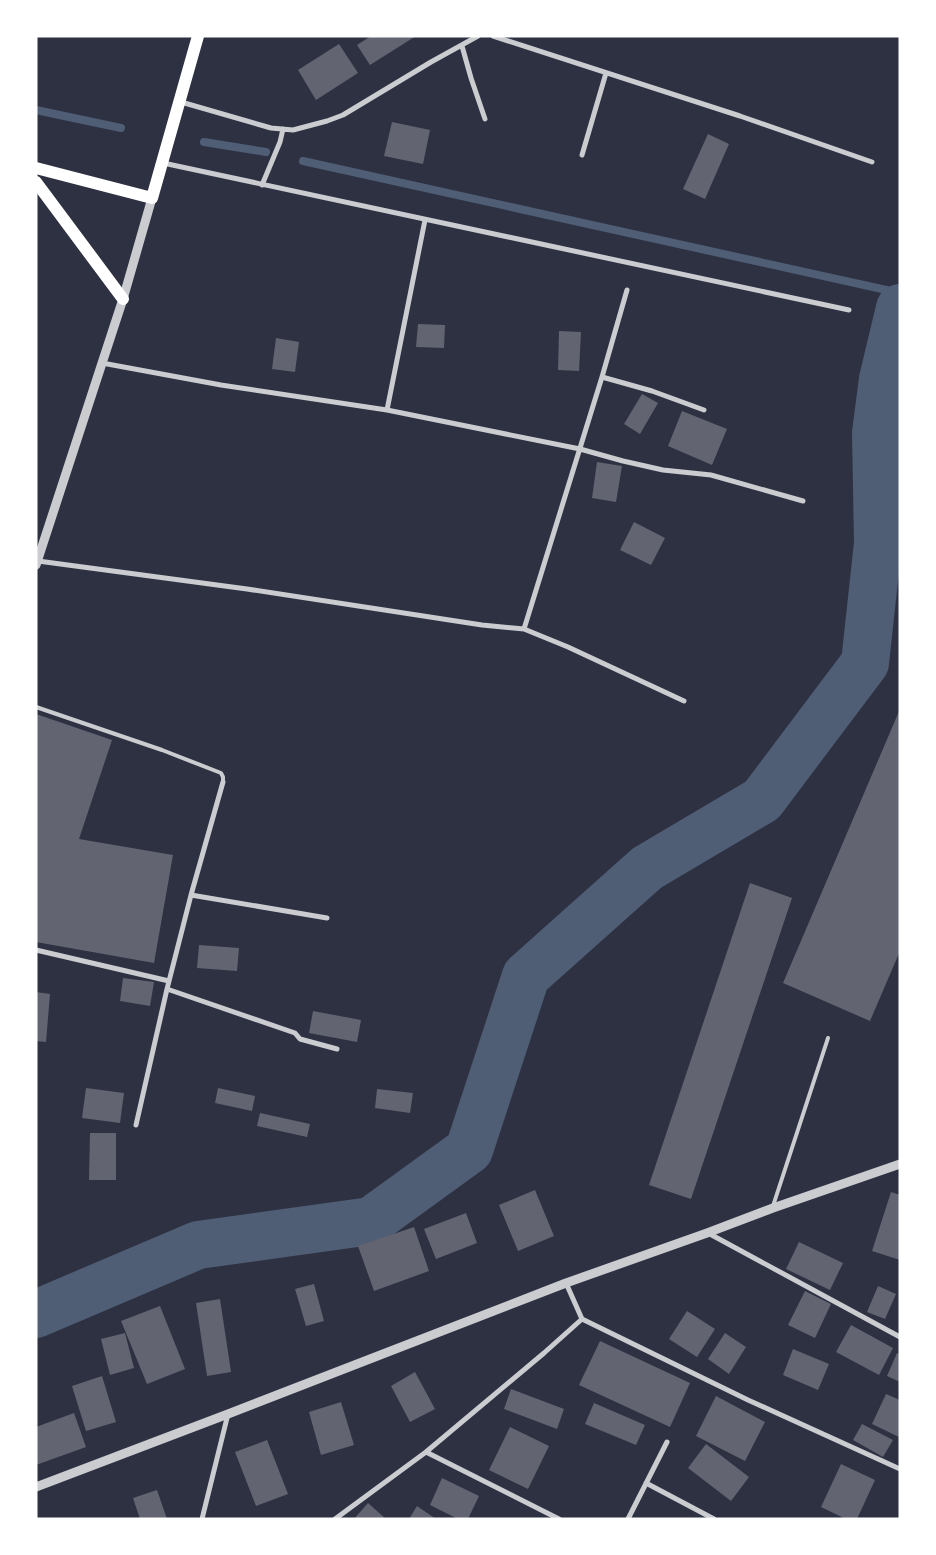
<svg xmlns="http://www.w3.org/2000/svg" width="936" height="1555" font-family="Lora,serif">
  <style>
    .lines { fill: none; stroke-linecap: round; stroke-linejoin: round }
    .stream { stroke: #4f5d75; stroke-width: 8 }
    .river { stroke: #4f5d75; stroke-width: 48 }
    .building { fill: #626471 }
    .service { stroke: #caccd0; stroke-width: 4 }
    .minor { stroke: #caccd0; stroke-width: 5 }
    .tertiary { stroke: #caccd0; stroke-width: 9 }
    .primary { stroke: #fff; stroke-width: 12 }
  </style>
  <rect width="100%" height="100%" fill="#2d3142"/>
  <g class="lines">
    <path class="stream" d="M36,110L121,128
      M204,142L266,152
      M303,161L900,293"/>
    <path class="river" d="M36,1314L198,1245L371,1221L469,1150L526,976L647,868L762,800L865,663L878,543L876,433L883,379L900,308"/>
  </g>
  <path class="building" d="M371,36H416L370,65L357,45Z
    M339,44L358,73L316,100L298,70Z
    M392,122L430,130L423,164L384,156Z
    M708,134L729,144L705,199L683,189Z
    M418,324L445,325L444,348L416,347Z
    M559,331L581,332L579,371L558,370Z
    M276,338L299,342L295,372L272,369Z
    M642,394L658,403L640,434L624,424Z
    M682,411L727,429L712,465L668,446Z
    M597,462L622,466L616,502L592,498Z
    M634,522L665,538L651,565L620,550Z
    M900,709V951L870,1021L783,983Z
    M36,714L112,740L79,839L173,855L154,963L36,942Z
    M750,883L792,898L691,1199L649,1185Z
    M199,945L239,948L237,971L197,968Z
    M123,978L154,982L150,1006L120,1001Z
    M36,992L50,994L46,1042L36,1041Z
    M313,1011L361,1020L357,1042L309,1033Z
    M86,1088L124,1093L120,1123L82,1118Z
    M218,1088L255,1096L252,1111L215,1103Z
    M377,1089L413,1093L410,1113L375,1108Z
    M260,1113L310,1124L307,1137L257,1126Z
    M90,1133H116V1180H89Z
    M535,1190L554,1236L518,1251L499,1205Z
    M891,1192L900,1195V1260L872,1251Z
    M466,1213L477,1243L436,1259L424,1229Z
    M414,1227L429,1271L374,1291L358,1246Z
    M799,1242L843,1263L830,1290L786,1269Z
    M314,1284L324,1321L306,1326L295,1289Z
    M878,1286L896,1294L885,1319L867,1312Z
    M805,1291L831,1304L815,1338L788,1325Z
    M220,1299L231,1372L207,1376L196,1303Z
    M160,1306L185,1369L147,1384L121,1321Z
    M687,1311L715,1329L697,1357L669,1339Z
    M851,1325L893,1348L879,1375L836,1352Z
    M125,1333L134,1368L110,1375L101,1339Z
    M725,1333L746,1347L729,1374L708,1359Z
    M600,1341L690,1383L670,1427L579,1385Z
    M793,1349L829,1364L818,1390L783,1375Z
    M897,1353L900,1354V1382L887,1376Z
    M415,1372L435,1409L410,1422L391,1386Z
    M102,1376L116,1422L86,1431L72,1386Z
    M511,1389L564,1409L557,1429L504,1409Z
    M886,1394L900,1400L899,1437L872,1424Z
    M716,1396L765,1422L745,1461L696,1436Z
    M341,1402L354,1445L321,1455L309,1412Z
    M594,1403L645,1425L636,1445L585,1424Z
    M74,1413L86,1447L36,1465V1427Z
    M862,1424L893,1440L883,1457L853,1440Z
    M510,1427L549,1446L528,1489L489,1470Z
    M267,1440L288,1494L256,1506L235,1452Z
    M706,1444L749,1477L731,1501L688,1468Z
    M841,1464L875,1480L857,1519H846L821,1507Z
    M442,1478L479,1496L468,1519H458L430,1505Z
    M157,1490L167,1519H140L133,1498Z
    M368,1503L386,1519H354Z
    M417,1506L436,1519H409Z"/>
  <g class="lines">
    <path class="service" d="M36,707L162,750L221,773L223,777V782
      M773,1206L828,1038"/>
    <path class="minor" d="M493,36L740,116L872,162
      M462,46L471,78L485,119
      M181,102L271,128L293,130L327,121L343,115L431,62L478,36
      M582,155L606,73
      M163,163L849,310
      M262,185L280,142L283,129
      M102,363L221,385L387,410L580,449L623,461L663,470L711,475L803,501
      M602,377L652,391L704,410
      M387,410L425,220
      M38,561L247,589L482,625L524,629L568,647L684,701
      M524,629L602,377L627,290
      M191,895L327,918
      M36,950L169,981
      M167,989L295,1033L300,1039L337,1049
      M136,1125L167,989L191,895L223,782
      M708,1233L900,1337
      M582,1319L748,1400L900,1469
      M426,1452L559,1519
      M646,1483L714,1519
      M202,1519L228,1414
      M335,1519L426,1452L544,1353L582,1319L566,1283
      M628,1519L667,1442"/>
    <path class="tertiary" d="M36,565L123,299L152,198
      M36,1487L228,1414L566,1283L707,1233L773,1208L900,1164"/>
    <path class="primary" d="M36,168L152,198L198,36
      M36,182L123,299"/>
  </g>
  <rect width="936" height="1555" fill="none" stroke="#ffffff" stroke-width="75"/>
</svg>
